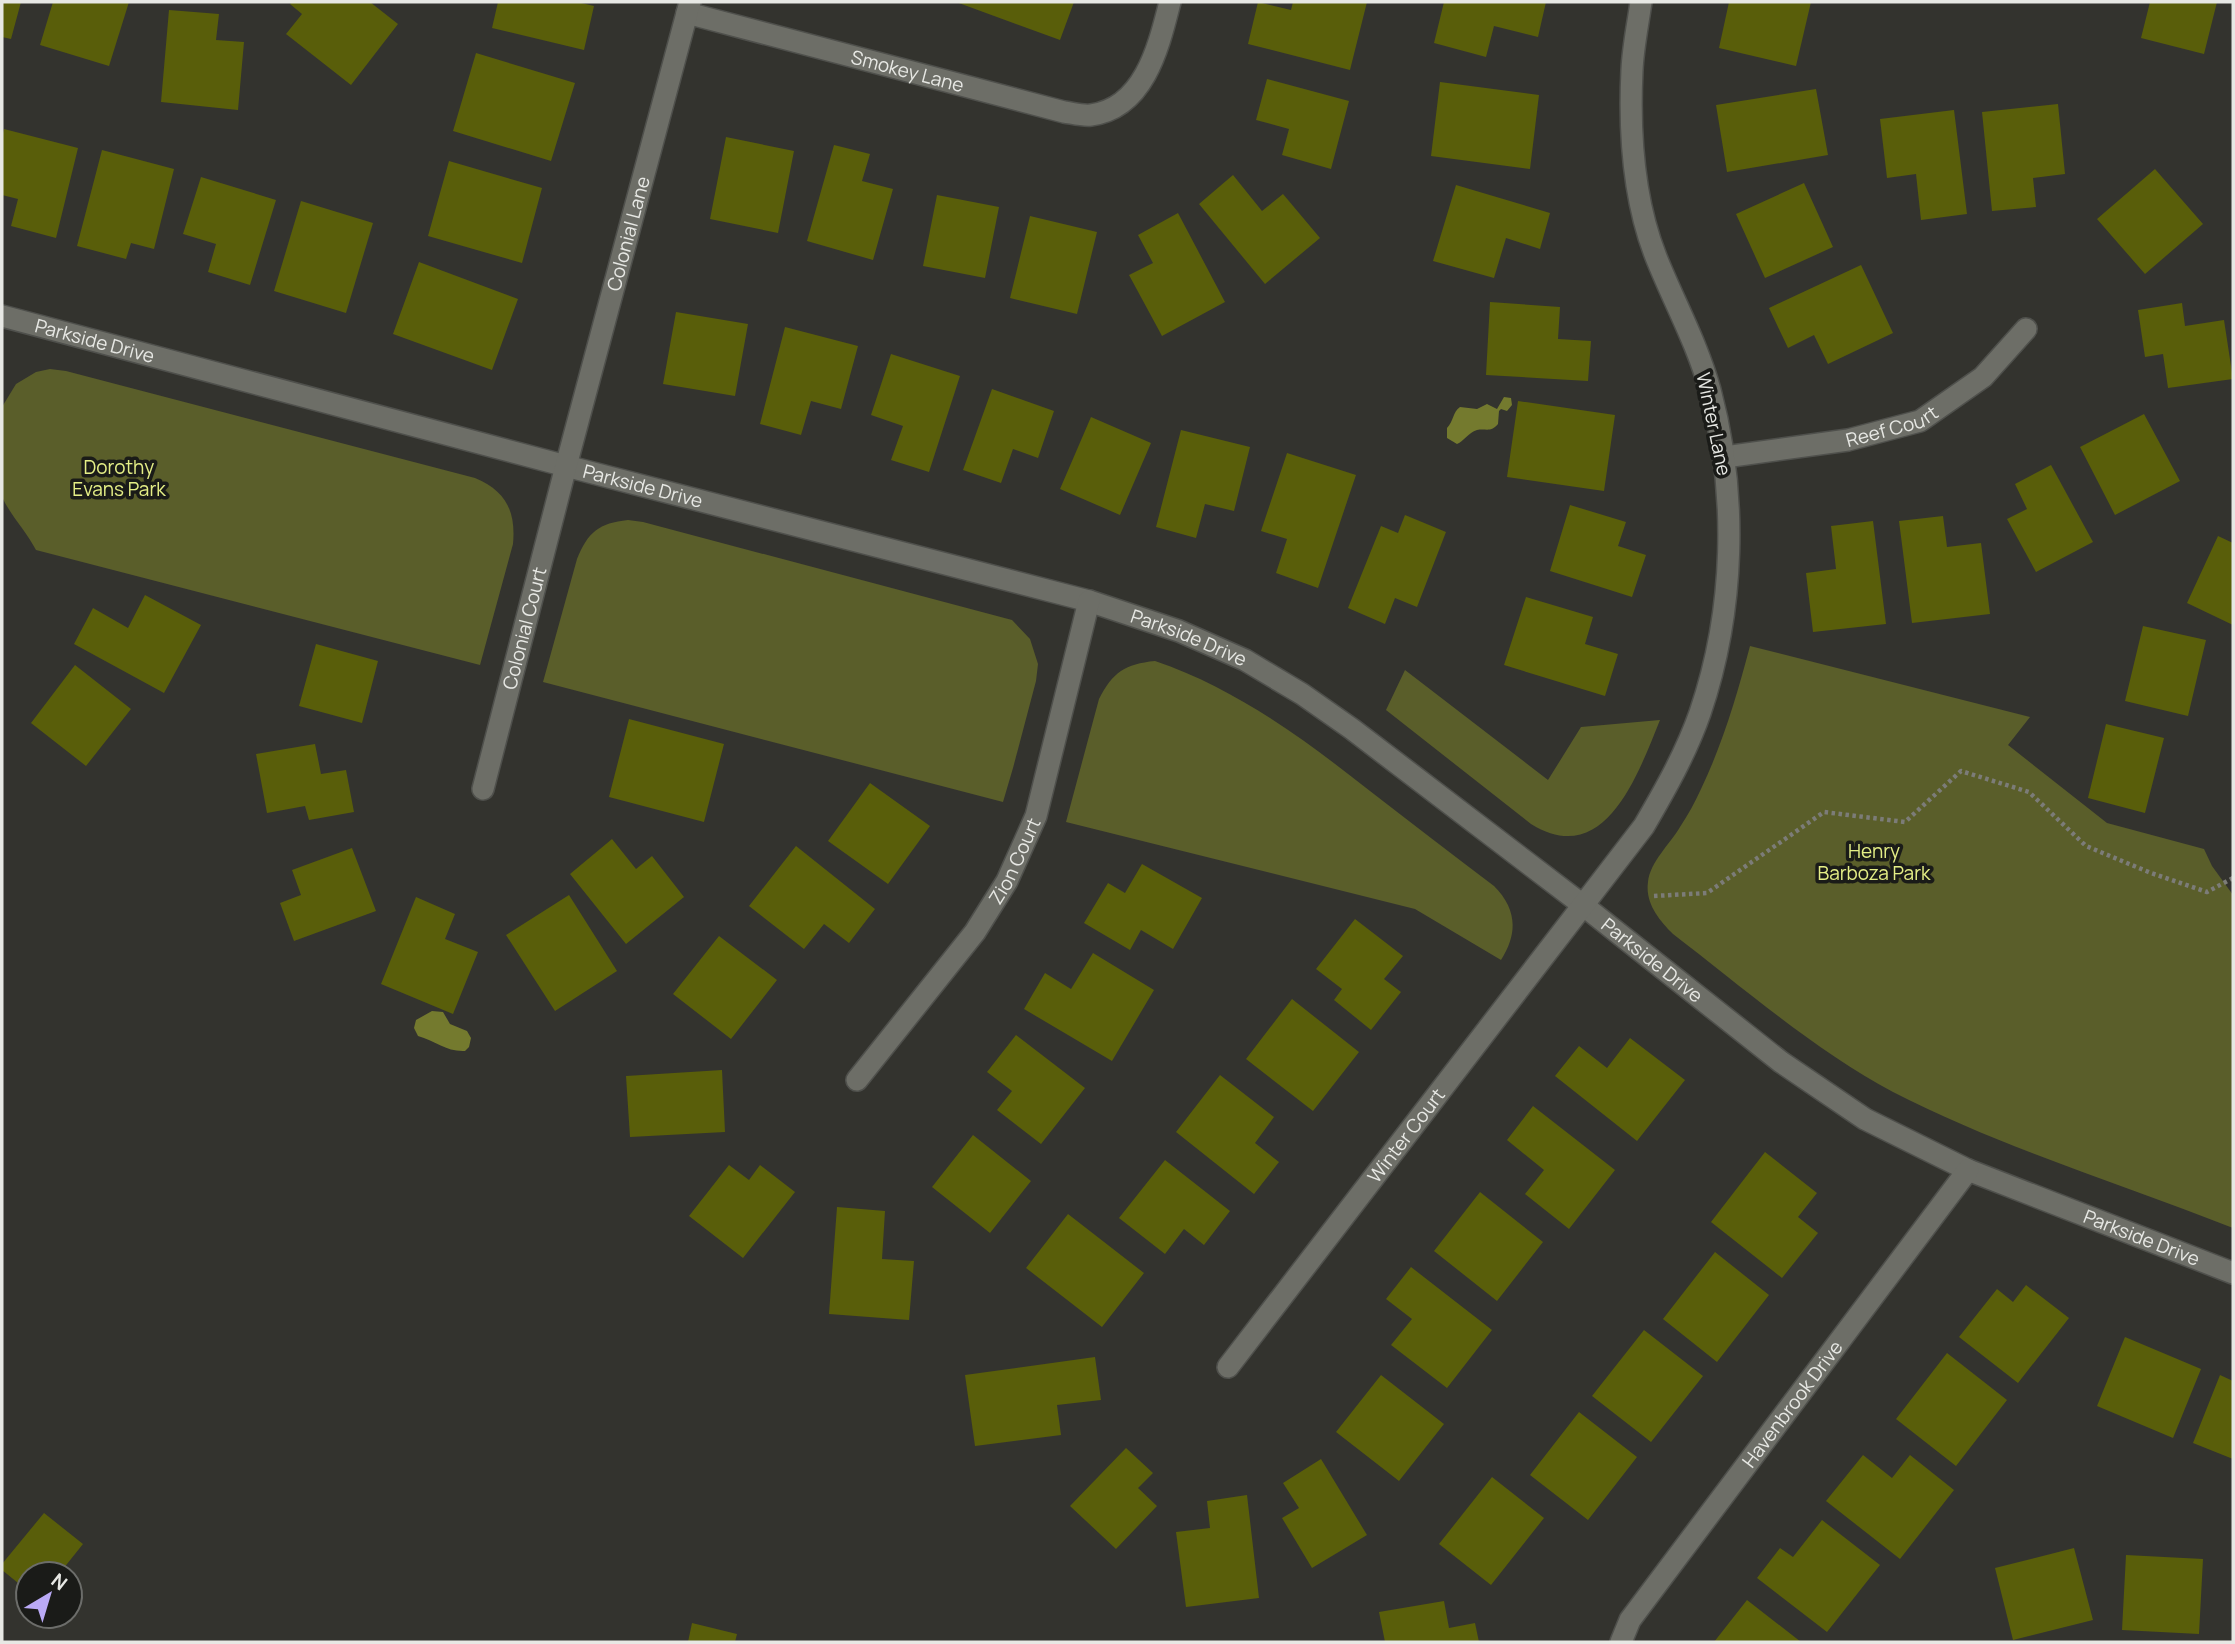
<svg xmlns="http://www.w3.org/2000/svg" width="2235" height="1644" font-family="Manrope,sans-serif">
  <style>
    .green { fill: #5a5e2a }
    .water { fill: #747a2e }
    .building { fill: #595e0a }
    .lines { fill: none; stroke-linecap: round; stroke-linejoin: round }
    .street-casing { stroke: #4f504c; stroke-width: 24 }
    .path { stroke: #7c7c78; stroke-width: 4.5; stroke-dasharray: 3.5 3.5; stroke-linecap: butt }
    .street { stroke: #6d6e67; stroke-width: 21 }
    .labels { text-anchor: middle; stroke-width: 7; stroke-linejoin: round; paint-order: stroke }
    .street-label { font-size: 19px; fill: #e7e8e4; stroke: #1a1b18 }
    .park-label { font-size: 19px; fill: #e4ee86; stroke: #1a1b18 }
  </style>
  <rect width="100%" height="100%" fill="#33332e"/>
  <path class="green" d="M50,369L66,371L475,478C506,491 516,511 513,544L480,665L36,550C26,531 11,516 2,497V407L16,384L36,372Z
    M628,520L643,522L1012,620L1030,639L1038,664L1036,681L1013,768L1003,802L543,682L577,559C588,532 599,523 628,520Z
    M1750,646L2030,717L2008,745L2107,823L2204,849L2212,866L2233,895V1228C2121,1184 2000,1147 1893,1092C1817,1052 1741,986 1673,934C1659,920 1645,903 1648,882C1650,862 1670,844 1680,827C1688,815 1695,802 1701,789C1723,743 1737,695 1750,646Z
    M1155,661C1235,688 1304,739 1370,791C1411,823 1452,854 1494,886C1517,909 1518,933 1501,960L1415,909L1066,822L1099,699C1113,672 1125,664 1155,661Z
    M1405,670L1548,780L1581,727L1660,720C1638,774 1605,870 1531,824L1386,710Z"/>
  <path class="water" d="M1504,397L1511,398L1512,405L1507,411L1501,409L1499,411L1498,424C1490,433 1486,428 1477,430C1468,433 1464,441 1457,444L1447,438V428C1454,421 1452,413 1460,407L1477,409L1487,404L1497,409Z
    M432,1011L443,1012L450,1024L467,1031L471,1038L469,1047L465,1051C447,1052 435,1041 418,1036L414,1028L416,1020Z"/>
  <path class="building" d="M2,2H21L11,39L2,37Z
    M53,2H129L109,66L40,45Z
    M292,2H370L398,24L351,85L286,34L302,14L290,4Z
    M498,2H577L594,6L584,50L492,28Z
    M956,2H1074L1060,40Z
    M1258,2L1291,10L1293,2H1367L1350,70L1248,44Z
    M1444,2H1546L1538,37L1494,26L1486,57L1434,43Z
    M1729,2H1811L1796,66L1719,48Z
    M2150,2H2217L2204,54L2141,38Z
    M169,10L219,14L216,40L244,42L238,110L161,102Z
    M476,53L575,83L551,161L453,131Z
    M1267,79L1349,101L1331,169L1282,155L1289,129L1256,120Z
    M1440,82L1539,95L1530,169L1431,156Z
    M1816,89L1828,155L1727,172L1716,105Z
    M2058,104L2065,174L2033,178L2036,207L1992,211L1982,112Z
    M1954,110L1967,214L1921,220L1916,174L1887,178L1880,119Z
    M4,129L78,148L56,238L11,226L18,199L2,195V137Z
    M726,137L794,151L778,233L710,219Z
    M834,145L870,154L862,181L893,189L873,260L807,241Z
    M102,150L174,169L154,249L131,243L126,259L77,246Z
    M449,161L542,188L522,263L428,236Z
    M2155,169L2203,224L2145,274L2097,219Z
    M1233,175L1262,211L1283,194L1320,238L1265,284L1199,204Z
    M201,177L276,200L250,285L208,272L216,244L183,234Z
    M1804,183L1833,247L1765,278L1736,214Z
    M1456,185L1550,213L1540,249L1506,238L1494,278L1433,261Z
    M937,195L999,207L985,278L923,266Z
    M301,201L373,223L346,313L274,291Z
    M1178,213L1225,302L1162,336L1129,275L1153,263L1138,235Z
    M1030,216L1097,232L1077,314L1010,298Z
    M419,262L518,299L492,370L393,334Z
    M1861,265L1893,333L1828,364L1814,335L1788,348L1769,308Z
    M1490,302L1560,307L1558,339L1591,341L1588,381L1486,375Z
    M2182,303L2185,326L2224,320L2233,379L2168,388L2163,354L2145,357L2138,310Z
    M676,312L748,324L735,396L663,384Z
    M785,327L858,346L841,409L811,401L801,435L760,424Z
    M891,354L960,376L929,472L891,460L903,426L871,415Z
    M992,389L1054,411L1038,458L1013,449L1001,483L963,470Z
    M1518,401L1615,415L1604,491L1507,477Z
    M2144,414L2180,481L2115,515L2080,447Z
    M1091,417L1151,443L1120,515L1060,489Z
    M1181,430L1250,447L1234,511L1205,504L1196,538L1156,527Z
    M1287,453L1356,475L1318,588L1276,573L1287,539L1261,531Z
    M2051,465L2093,542L2036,572L2007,519L2027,509L2015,484Z
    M1570,505L1626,522L1618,546L1646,555L1632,597L1550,571Z
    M1405,515L1446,532L1417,607L1395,598L1385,624L1348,608L1381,526L1398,533Z
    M1943,516L1947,547L1981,543L1990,614L1912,623L1899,521Z
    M1873,521L1886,624L1813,632L1806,573L1836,569L1831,526Z
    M2218,536L2233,543V625L2187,603Z
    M145,595L201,625L164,693L74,644L93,608L128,628Z
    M1526,597L1593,617L1585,644L1618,654L1605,696L1504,665Z
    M2143,626L2206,640L2188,716L2125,701Z
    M316,644L378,661L362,723L299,706Z
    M75,665L131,709L86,766L31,723Z
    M629,719L724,744L704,822L609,797Z
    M2106,724L2164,738L2145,813L2088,798Z
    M315,744L321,774L346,770L354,812L309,820L305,806L267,813L256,754Z
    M870,783L930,826L888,884L828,841Z
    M612,839L636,869L652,856L684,897L626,944L570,874Z
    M796,846L875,909L849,943L824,924L804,949L749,906Z
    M352,848L376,911L294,941L280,903L301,895L292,870Z
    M1142,864L1202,898L1173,949L1141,930L1130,950L1084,923L1108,883L1125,893Z
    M569,895L617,971L555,1011L506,935Z
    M416,897L455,914L445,939L478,952L453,1014L381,984Z
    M1355,919L1403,956L1384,979L1401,992L1371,1030L1334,1000L1342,989L1316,969Z
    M719,936L777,980L731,1039L673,994Z
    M1093,953L1154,990L1112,1061L1024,1009L1045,973L1071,989Z
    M1292,999L1359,1052L1313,1111L1246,1059Z
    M1016,1035L1085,1088L1041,1144L997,1110L1012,1091L987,1072Z
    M1630,1038L1685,1080L1637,1141L1555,1076L1579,1046L1607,1068Z
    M722,1070L725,1132L630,1137L626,1076Z
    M1220,1075L1274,1117L1255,1143L1279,1162L1254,1194L1176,1132Z
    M1533,1106L1615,1170L1569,1229L1525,1194L1544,1170L1507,1140Z
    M973,1135L1031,1181L990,1233L932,1187Z
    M1765,1152L1817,1193L1798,1217L1818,1233L1782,1278L1711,1222Z
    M1165,1160L1230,1211L1204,1245L1184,1229L1165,1254L1119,1218Z
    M729,1165L749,1180L760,1165L795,1192L743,1258L689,1216Z
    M1480,1192L1543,1242L1497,1301L1434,1251Z
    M837,1207L885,1211L882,1259L914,1261L909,1320L829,1314Z
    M1068,1214L1144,1273L1102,1327L1026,1268Z
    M1715,1252L1769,1295L1717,1362L1663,1319Z
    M1411,1267L1492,1330L1447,1388L1391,1345L1412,1319L1386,1299Z
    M2026,1285L2069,1318L2018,1383L1959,1337L1997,1289L2013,1302Z
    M1644,1330L1703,1376L1651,1442L1592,1396Z
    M2125,1337L2201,1369L2173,1438L2097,1406Z
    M1947,1353L2007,1400L1956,1466L1896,1419Z
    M1095,1357L1101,1400L1057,1405L1061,1435L975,1446L965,1375Z
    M1381,1375L1444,1424L1399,1481L1336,1432Z
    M2220,1375L2233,1381V1459L2193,1443Z
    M1579,1412L1637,1457L1588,1520L1530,1475Z
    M1126,1448L1153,1473L1138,1488L1157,1506L1116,1549L1070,1506Z
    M1863,1455L1892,1478L1910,1455L1954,1490L1900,1559L1826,1501Z
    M1321,1459L1367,1535L1312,1568L1282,1518L1299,1508L1283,1483Z
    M1492,1477L1544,1518L1491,1585L1439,1544Z
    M1247,1495L1259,1598L1186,1607L1176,1532L1210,1528L1207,1501Z
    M44,1513L83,1544L59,1574H28V1591L2,1570V1564Z
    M1822,1520L1880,1565L1827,1632L1757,1578L1780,1548L1793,1557Z
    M2074,1548L2093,1620L2013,1640L1995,1568Z
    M2126,1555L2203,1559L2199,1634L2122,1630Z
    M1747,1600L1801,1642H1714Z
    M1444,1601L1449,1628L1475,1623L1479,1642H1385L1379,1612Z
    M692,1623L737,1634L735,1642H688Z"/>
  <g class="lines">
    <defs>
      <g id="street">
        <path id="s1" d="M687,13L1064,112C1072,113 1082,116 1091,115C1145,108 1159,45 1170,2"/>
        <path id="s2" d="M2,316L566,466L1089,601L1179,631L1245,660L1302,694L1352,729L1584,906L1781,1062L1865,1119L1968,1170L2233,1273"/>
        <path id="s3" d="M1725,457L1848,440L1920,421L1983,377L2026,329"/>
        <path id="s4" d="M483,789L566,466L690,2"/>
        <path id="s5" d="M857,1080L975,932L1007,881L1036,816L1089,601"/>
        <path id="s6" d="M1228,1367L1644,826C1665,790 1686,753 1700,713C1735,610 1738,494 1710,390C1697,343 1674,302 1656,257C1633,199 1629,132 1632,70C1633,47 1638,24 1641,2"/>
        <path id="s7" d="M1621,1642L1630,1620L1968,1170"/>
      </g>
    </defs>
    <use href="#street" class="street-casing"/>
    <path class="path" d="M1654,896L1707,893L1824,812L1905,822L1961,771L2029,792L2086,846L2151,873L2207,892L2233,878"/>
    <use href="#street" class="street"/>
  </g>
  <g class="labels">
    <g class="street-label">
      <text dy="7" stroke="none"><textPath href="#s1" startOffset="228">Smokey Lane</textPath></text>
      <text dy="7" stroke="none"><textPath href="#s4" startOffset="574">Colonial Lane</textPath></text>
      <text dy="7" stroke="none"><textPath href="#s2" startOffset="96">Parkside Drive</textPath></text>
      <text dy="7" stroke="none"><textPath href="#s3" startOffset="170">Reef Court</textPath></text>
      <text transform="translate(1714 424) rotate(78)" y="7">Winter Lane</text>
      <text dy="7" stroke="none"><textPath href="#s2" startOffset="663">Parkside Drive</textPath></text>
      <text dy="7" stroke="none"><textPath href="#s4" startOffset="166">Colonial Court</textPath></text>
      <text dy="7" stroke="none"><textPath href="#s2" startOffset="1230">Parkside Drive</textPath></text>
      <text dy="7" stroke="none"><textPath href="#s5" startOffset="271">Zion Court</textPath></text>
      <text dy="7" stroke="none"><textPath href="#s2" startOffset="1797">Parkside Drive</textPath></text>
      <text dy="7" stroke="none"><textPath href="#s6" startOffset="292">Winter Court</textPath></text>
      <text dy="7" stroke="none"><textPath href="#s2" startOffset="2364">Parkside Drive</textPath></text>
      <text dy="7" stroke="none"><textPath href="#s7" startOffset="294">Havenbrook Drive</textPath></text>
    </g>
    <g class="park-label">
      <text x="119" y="474">Dorothy<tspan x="119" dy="22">Evans Park</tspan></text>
      <text x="1874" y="858">Henry<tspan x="1874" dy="22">Barboza Park</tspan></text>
    </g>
  </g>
  <rect width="2235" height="1644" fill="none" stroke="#e7e8e4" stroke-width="7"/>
  <g transform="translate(49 1595) rotate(38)"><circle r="33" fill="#1a1b18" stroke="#6c6d6a" stroke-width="2"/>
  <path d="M0-5L12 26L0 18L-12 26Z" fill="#baaaf6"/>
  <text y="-10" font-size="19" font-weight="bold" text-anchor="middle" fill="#e7e8e4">N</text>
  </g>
</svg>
